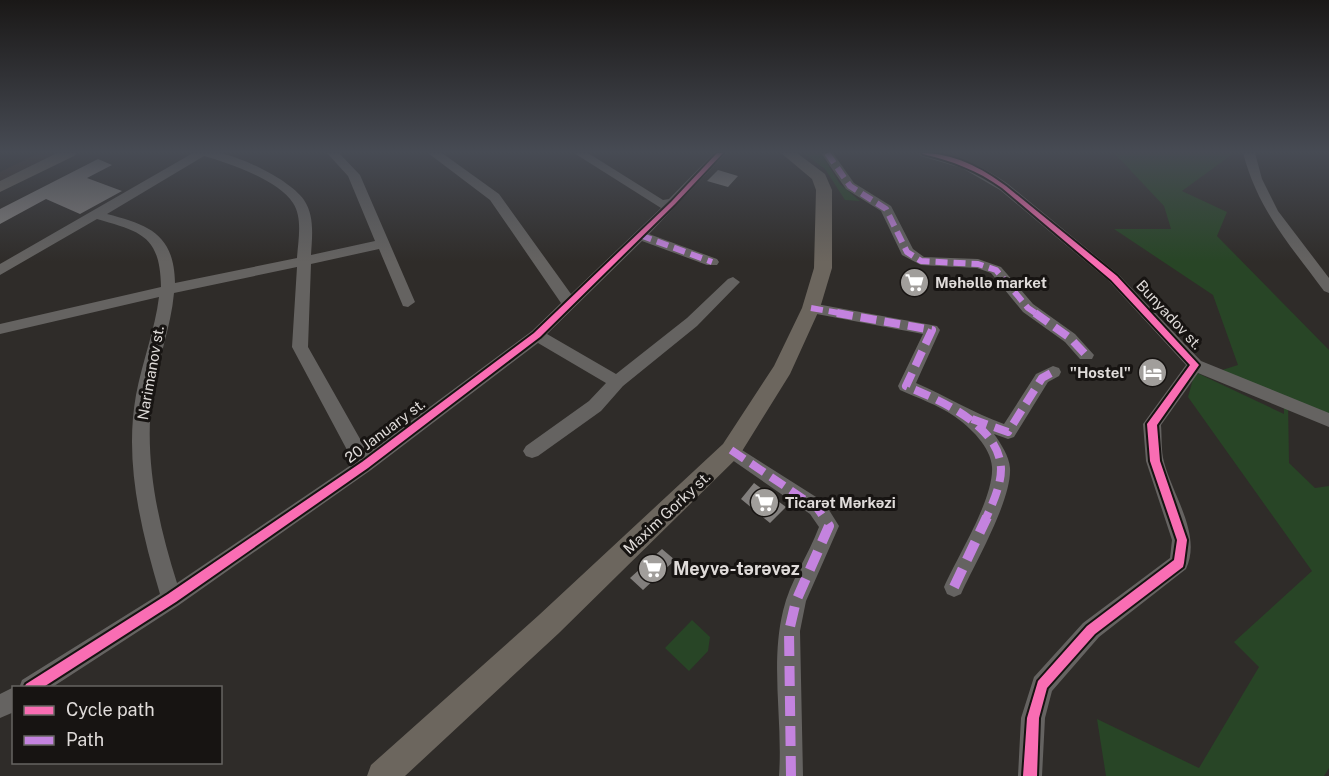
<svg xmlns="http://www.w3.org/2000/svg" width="1329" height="776" font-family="'Public Sans',sans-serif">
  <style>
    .built { fill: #3c322c }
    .green { fill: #284526 }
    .building { fill: #827f7d }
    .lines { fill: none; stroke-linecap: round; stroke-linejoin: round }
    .minor { fill: #656361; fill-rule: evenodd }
    .major { fill: #6c665e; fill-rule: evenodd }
    .quiet-far2 { stroke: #c483df; stroke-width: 6; stroke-dasharray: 12 6; stroke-linecap: butt }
    .quiet-far1 { stroke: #c483df; stroke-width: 8; stroke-dasharray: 16 8; stroke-linecap: butt }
    .quiet { stroke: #c483df; stroke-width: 10; stroke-dasharray: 20 10; stroke-linecap: butt }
    .cycleway-casing { stroke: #171412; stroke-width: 4 }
    .cycleway { fill: #f96db3; fill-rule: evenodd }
    .labels { text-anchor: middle; stroke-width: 6; stroke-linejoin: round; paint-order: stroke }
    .poi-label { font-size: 15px; font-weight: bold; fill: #dfdbd9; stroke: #171412; text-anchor: start }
    .street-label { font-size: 15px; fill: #dfdbd9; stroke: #171412 }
    .near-poi-label { font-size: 18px; font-weight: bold; fill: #dfdbd9; stroke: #171412; text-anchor: start }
  </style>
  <rect width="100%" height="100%" fill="#2f2c29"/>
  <path class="built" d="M39,153H57L0,181V172Z"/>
  <path class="green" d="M803,153H821L840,184L860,201L845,200L825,169Z
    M1114,153H1234L1182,191L1227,212L1217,236L1329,350V416L1288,402L1289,463L1315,488L1329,486V768L1324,776H1106L1097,719L1199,768L1259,667L1234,642L1312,571L1188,397L1195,372L1284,414V400L1216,372L1238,365L1213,295L1114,229H1171L1164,206Z
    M692,620L710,637L708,651L689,671L665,648Z"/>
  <path class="building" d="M98,159L112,165L87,178L122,191L80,214L46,199L0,224V209Z
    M718,170L738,176L728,187L707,181Z
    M906,276H919L922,289H908Z
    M754,483L786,507L770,523L741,499Z
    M662,549L675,560L643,590L630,578Z"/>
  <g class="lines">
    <path class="minor" d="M193,153C202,153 212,152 220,153C244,158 290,180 304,200C315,216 312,237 311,255L375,241L348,176L327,153H339L360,175L415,302L408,307L403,306L379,249L311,264L308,347L368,453L532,331L561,303L490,200L428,153H442L499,194L571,294L661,208L574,153H588L663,200L669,199L714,153H726L649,234L717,259L719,262L717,265H707L642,241L547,334L616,374L687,318L728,279L733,277L740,282L697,326L623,386L601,411L538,456L532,458L526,456L523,451L526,446L589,401L606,383L538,343L371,470L179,605L51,688H19L22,680L160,594C141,530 124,462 136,395C142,362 155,330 159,297L0,334V324L161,287C160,236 142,232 97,219L0,275V264ZM204,156C229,163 278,180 293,203C303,218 298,241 297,258L175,283C174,234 149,225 107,214ZM297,267L292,347L354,463L177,583C158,523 144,460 152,397C157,362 171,328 174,293Z
      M821,153H833L854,183L891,206L913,249L924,257L978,259L1001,267L1033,304L1075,334L1094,355L1092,359H1080L1065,342L1023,312L991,273L977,268L921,265L902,255L881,211L846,189Z
      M919,153C952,152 982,165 1008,184L1119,275L1201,361L1329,413V427L1198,373L1161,425C1162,437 1161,451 1164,462C1173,496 1202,535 1186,569L1099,637L1052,691L1045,718L1042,776H1018L1021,718L1034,677L1083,623L1170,558L1172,540L1146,461L1143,424L1186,365L1109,281L1000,190L962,168L921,156Z
      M1243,153H1255L1262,179L1278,211L1329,278V293L1324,291C1290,245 1258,210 1243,153Z
      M811,303L937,326L940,330L916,383C946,396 973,413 1004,424L1036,374L1053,366L1059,368L1061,372L1059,376L1048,382L1014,437L1008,439L994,434C1001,444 1009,456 1010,468C1012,500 975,563 961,594L954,597L947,594L944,587C957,557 994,499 992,467C991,447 970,427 954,416C938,405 918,398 900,390L898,386L923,334L806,312L804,308L806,304Z
      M731,443L824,502L839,526L806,601L800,631L803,776H779C783,721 770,665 783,611C790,581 808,556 819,527L810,514L725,455L722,450L725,445Z
      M14,687L16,688H14V712L0,718V694Z"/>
    <path class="major" d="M57,153H77L74,156L0,192V181Z
      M781,153H797L825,174L832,190V268L820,308L790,374L739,456L559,633L405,776H367L371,765L539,615L723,444L774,366L802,308L814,268L816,190L812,179Z"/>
    <path class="quiet-far2" d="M827,153L850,186L886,209L907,252L921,261L978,264L996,270L1028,308L1037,314
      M640,235L712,262
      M811,308L845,314"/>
    <path class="quiet-far1" d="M837,313L932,330L906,386C939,400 1000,425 1001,469C1001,485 993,503 986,518
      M1035,313L1070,338L1086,355
      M972,419L1008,432L1042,378L1053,372
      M731,450L817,508L824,518"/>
    <path class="quiet" d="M954,587L987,517
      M791,776L789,631L796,601L829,526L823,517"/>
    <defs>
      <path id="cycleway" d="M717,153H723L675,204L540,337L368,468L176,602L42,688H24L26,684L168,594L362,462L534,333L671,202Z
        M922,153C953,153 982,168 1006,186L1117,276L1199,365L1157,425L1160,461L1187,540L1184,563L1183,567L1095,634L1047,688L1039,718L1037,776H1023L1027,718L1038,681L1087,626L1174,560L1177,540L1150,461L1147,424L1190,365L1111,280L1002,188C977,170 952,161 923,154Z"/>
    </defs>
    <use href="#cycleway" class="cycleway-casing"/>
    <use href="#cycleway" class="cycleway"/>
  </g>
  <linearGradient id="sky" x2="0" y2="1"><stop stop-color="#1a1817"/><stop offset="0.58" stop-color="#474b54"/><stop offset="1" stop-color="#474b54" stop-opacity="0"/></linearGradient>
  <rect width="1329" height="262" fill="url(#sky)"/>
  <defs>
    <symbol id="supermarket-disc" viewBox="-11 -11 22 22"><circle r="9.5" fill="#a19e9b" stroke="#171412"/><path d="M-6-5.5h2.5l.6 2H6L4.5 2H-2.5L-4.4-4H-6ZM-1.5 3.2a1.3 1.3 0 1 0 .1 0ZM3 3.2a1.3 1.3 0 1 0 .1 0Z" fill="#fff"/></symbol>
    <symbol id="hotel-disc" viewBox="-11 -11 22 22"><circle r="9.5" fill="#a19e9b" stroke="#171412"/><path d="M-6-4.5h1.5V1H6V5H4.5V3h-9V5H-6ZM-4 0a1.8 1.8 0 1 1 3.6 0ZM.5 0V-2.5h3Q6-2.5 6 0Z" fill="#fff"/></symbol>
  </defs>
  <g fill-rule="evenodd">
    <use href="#supermarket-disc" x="898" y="266" width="33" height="33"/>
    <use href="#hotel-disc" x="1136" y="356" width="33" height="33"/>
    <use href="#supermarket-disc" x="748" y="486" width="33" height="33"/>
    <use href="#supermarket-disc" x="636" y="552" width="33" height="33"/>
  </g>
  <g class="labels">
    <g class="poi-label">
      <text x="935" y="288">Məhəllə market</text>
      <text x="1131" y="378" text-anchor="end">"Hostel"</text>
      <text x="785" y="508">Ticarət Mərkəzi</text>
    </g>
    <g class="street-label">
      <text transform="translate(1169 315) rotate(47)" y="5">Bunyadov st.</text>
      <text transform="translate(151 373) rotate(-80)" y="5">Narimanov st.</text>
      <text transform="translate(385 431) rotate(-37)" y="5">20 January st.</text>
      <text transform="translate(667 513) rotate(-43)" y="5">Maxim Gorky st.</text>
    </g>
    <g class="near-poi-label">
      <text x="673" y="575">Meyvə-tərəvəz</text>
    </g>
  </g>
  <rect x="12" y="686" width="210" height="78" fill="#171412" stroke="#676462" stroke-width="1.5"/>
  <rect x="24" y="706" width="30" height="9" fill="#f96db3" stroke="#676462" stroke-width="1.5"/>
  <text x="66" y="716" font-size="18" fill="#dfdbd9">Cycle path</text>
  <rect x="24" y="736" width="30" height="9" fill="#c483df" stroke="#676462" stroke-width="1.5"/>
  <text x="66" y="746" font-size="18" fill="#dfdbd9">Path</text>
</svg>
